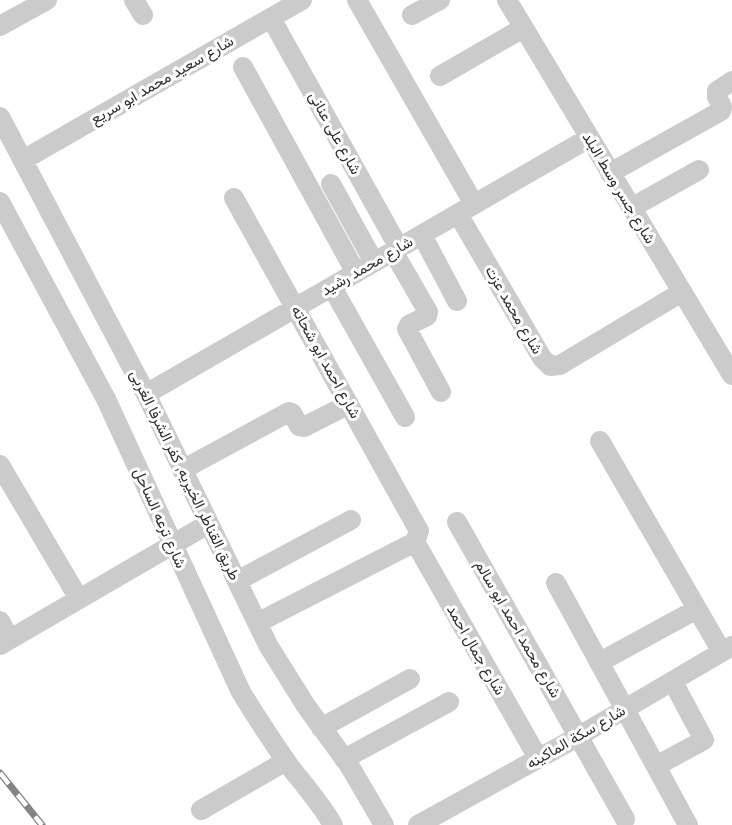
<svg xmlns="http://www.w3.org/2000/svg" width="732" height="825" font-family="Helvetica,Vazirmatn,sans-serif">
  <style>
    .lines { fill: none; stroke-linecap: round; stroke-linejoin: round }
    .minor { stroke: #cbcbcb; stroke-width: 20 }
    .rail-casing { stroke: #838383; stroke-width: 7 }
    .rail { stroke: #fff; stroke-width: 4.5; stroke-dasharray: 14; stroke-linecap: butt }
    .labels { text-anchor: middle; stroke-width: 6; stroke-linejoin: round; paint-order: stroke }
    .street-label { font-size: 15px; fill: #2e2e2e; stroke: #fff }
  </style>
  <rect width="100%" height="100%" fill="#fff"/>
  <g class="lines">
    <path class="minor" d="M134,0L143,15
      M357,0L474,204
      M507,0L732,375
      M412,15L440,0
      M271,18L399,248
      M0,26L47,0
      M243,67L356,273
      M440,76L523,28
      M0,117L146,394L268,645L306,706L349,765L384,825
      M23,160L302,0
      M610,173L721,111L722,107L717,97V91L732,81
      M331,184L374,262
      M234,198L419,531L415,542L257,623
      M0,202L106,399L241,692C257,718 273,743 291,768C306,787 321,804 333,825
      M631,208L699,170
      M458,214L542,358L550,366L560,365L682,292
      M422,235L457,301
      M393,251L428,312L427,316L409,325L407,329L441,392
      M332,287L405,417
      M146,394L589,138
      M600,441L722,652
      M0,465L79,599
      M182,470L289,412L292,413L299,426L304,427L349,404
      M457,522L625,819
      M415,542L538,758
      M237,581L351,520
      M556,583L688,825
      M0,621L10,639
      M0,645L208,524
      M600,662L697,609
      M321,728L410,679
      M344,759L449,702
      M656,766L704,740L673,682
      M201,810L286,761
      M418,825L579,736L732,646"/>
    <defs>
      <path id="rail" d="M0,773L42,825"/>
    </defs>
    <use href="#rail" class="rail-casing"/>
    <use href="#rail" class="rail"/>
  </g>
  <g class="labels">
    <g class="street-label">
      <text transform="translate(162 80) rotate(-30)" y="5">شارع سعيد محمد ابو سريع</text>
      <text transform="translate(335 133) rotate(61)" y="5">شارع على عنانى</text>
      <text transform="translate(619 188) rotate(59)" y="5">شارع جسر وسط البلد</text>
      <text transform="translate(367 266) rotate(-30)" y="5">شارع محمد رشيد</text>
      <text transform="translate(514 310) rotate(60)" y="5">شارع محمد عزت</text>
      <text transform="translate(326 362) rotate(61)" y="5">شارع احمد ابو شحاته</text>
      <text transform="translate(185 475) rotate(64)" y="5">طريق القناطر الخيريه, كفر الشرفا الغربى</text>
      <text transform="translate(160 518) rotate(66)" y="5">شارع ترعه الساحل</text>
      <text transform="translate(518 629) rotate(60)" y="5">شارع محمد احمد ابو سالم</text>
      <text transform="translate(476 650) rotate(60)" y="5">شارع جمال احمد</text>
      <text transform="translate(576 737) rotate(-30)" y="5">شارع سكة الماكينه</text>
    </g>
  </g>
</svg>
